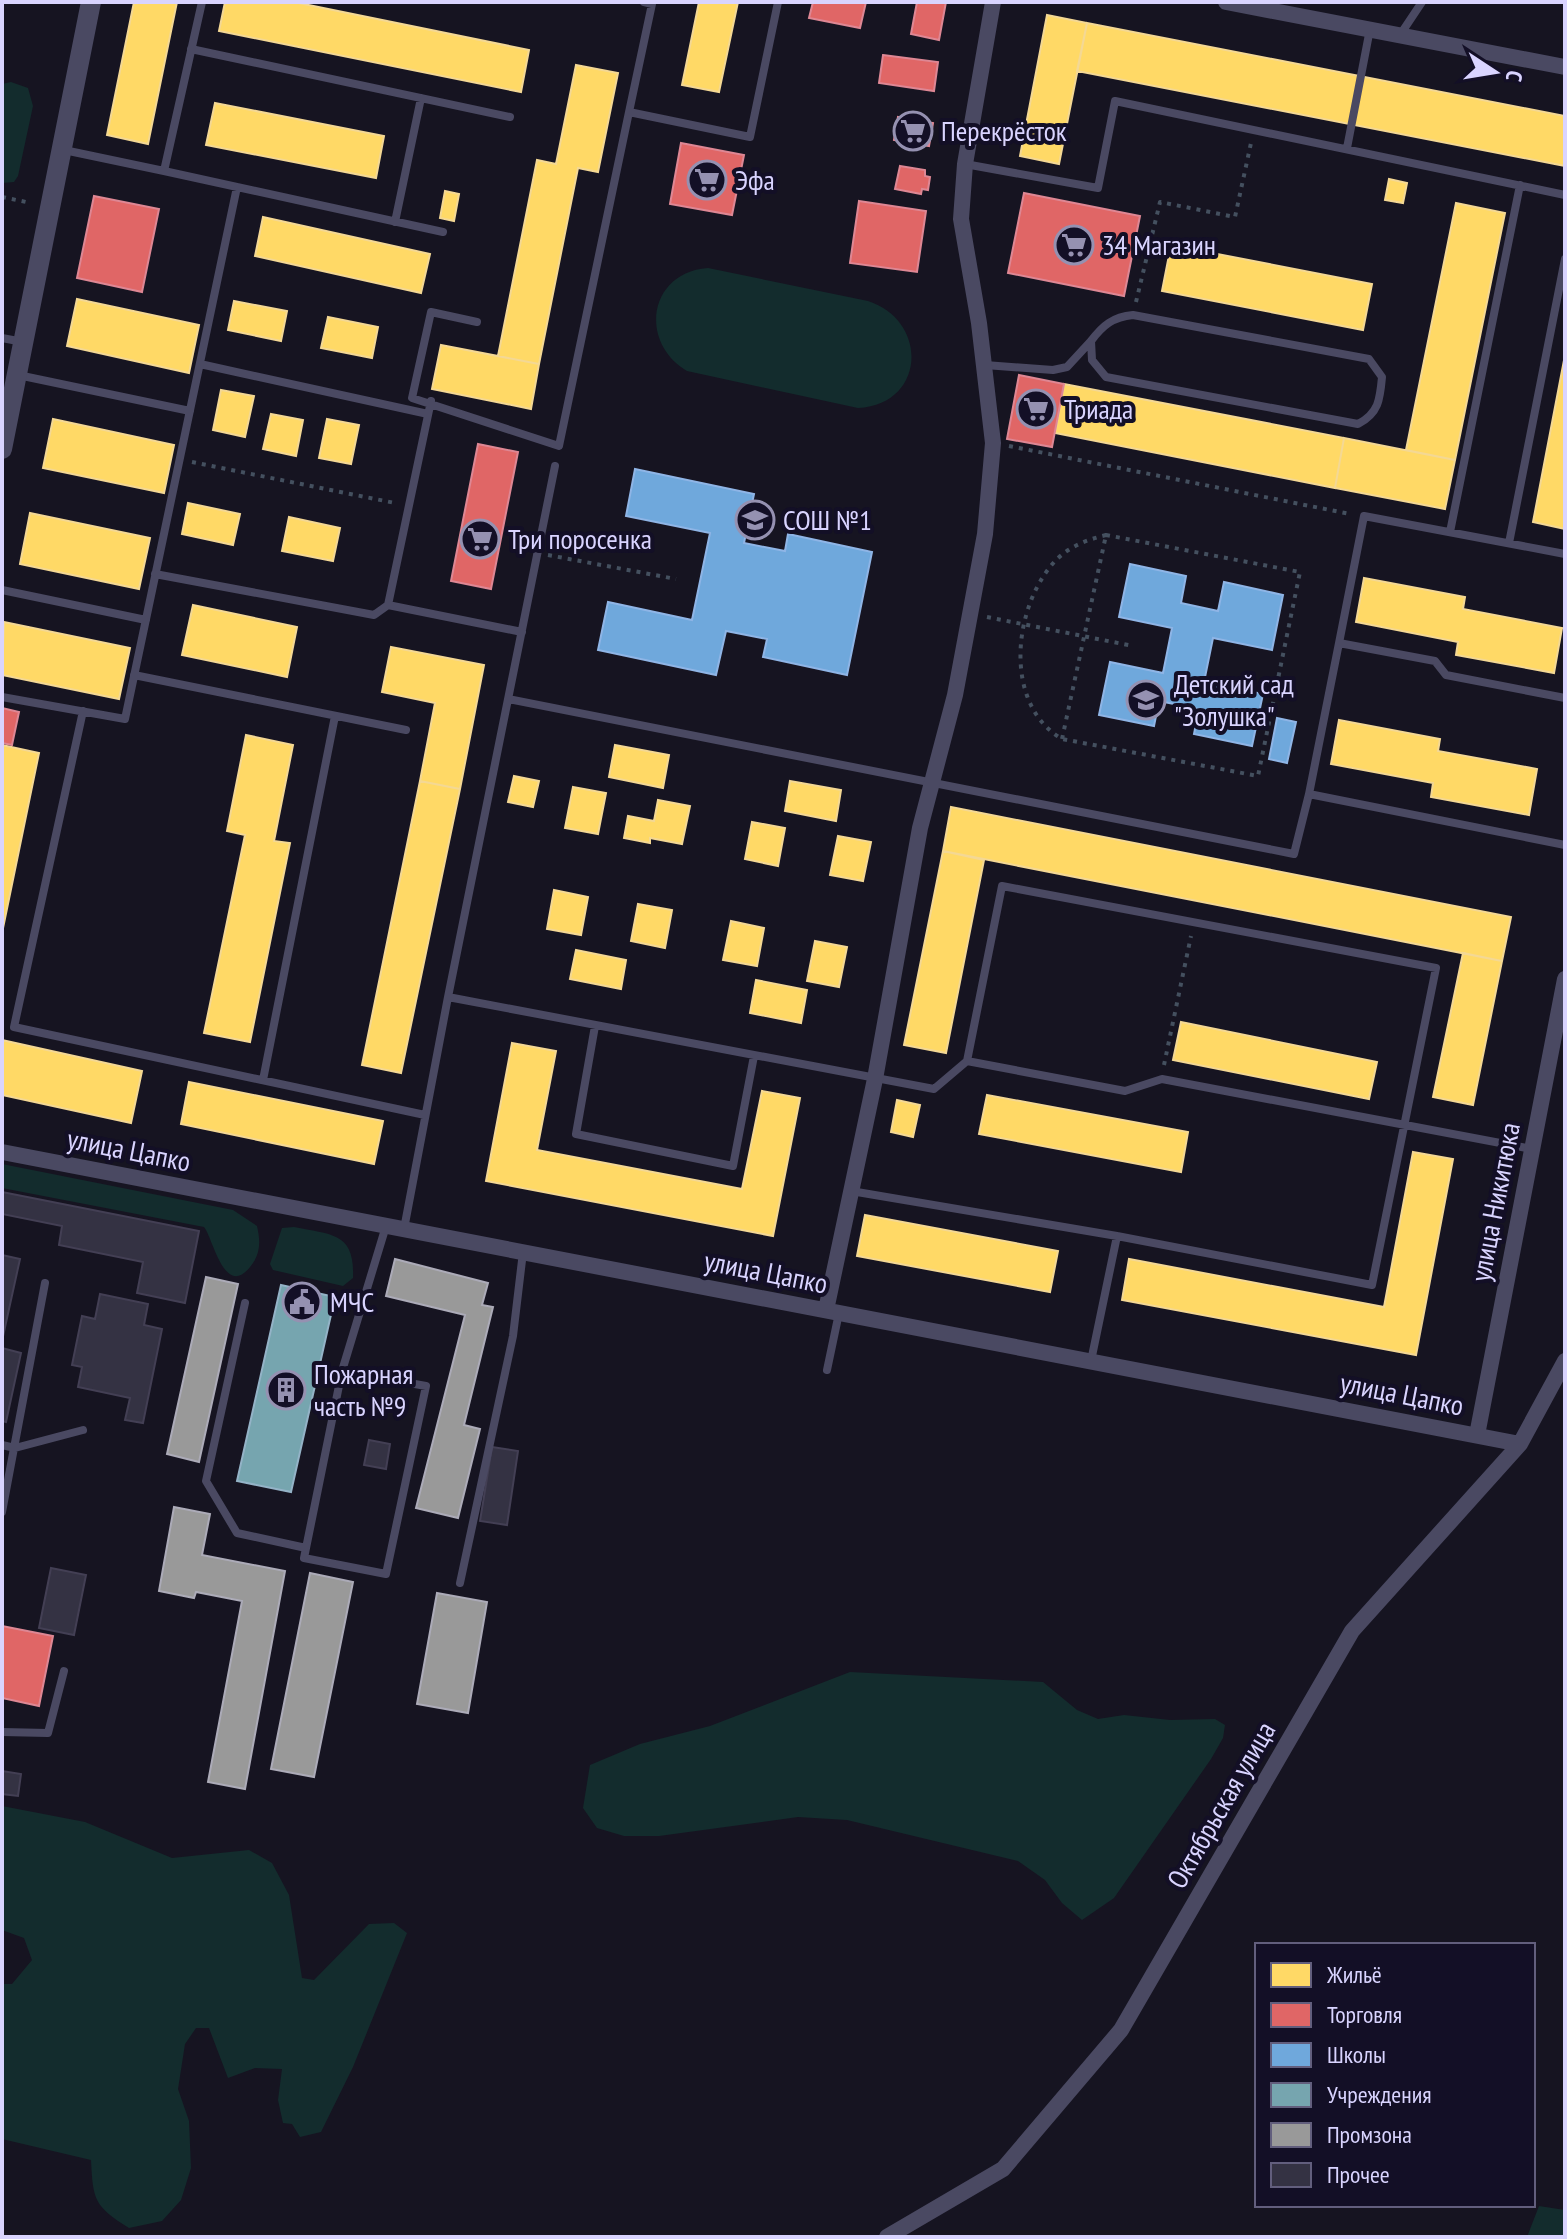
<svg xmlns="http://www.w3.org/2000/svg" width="1567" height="2239" font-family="'PT Sans Narrow',sans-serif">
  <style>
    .green { fill: #132c2d }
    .homes { fill: #ffd966; stroke: #f4d894; stroke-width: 2 }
    .shops { fill: #e06666; stroke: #de8794; stroke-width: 2 }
    .schools { fill: #6fa8dc; stroke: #8fb5e6; stroke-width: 2 }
    .public { fill: #76a5af; stroke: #94b3c7; stroke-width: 2 }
    .industry { fill: #999; stroke: #acabb8; stroke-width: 2 }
    .building { fill: #343243; stroke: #433f54; stroke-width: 2 }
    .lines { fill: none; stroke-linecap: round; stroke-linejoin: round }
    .path { stroke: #44505f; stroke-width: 4; stroke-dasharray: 4 6; stroke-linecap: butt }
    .service { stroke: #4a4962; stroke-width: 8 }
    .minor { stroke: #4a4962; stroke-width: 16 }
    .tertiary { stroke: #4a4962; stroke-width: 20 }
    .labels { text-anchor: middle; stroke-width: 8; stroke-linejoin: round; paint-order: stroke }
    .poi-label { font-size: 28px; fill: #d9d4ff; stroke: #130f26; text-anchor: start }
    .street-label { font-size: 28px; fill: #d9d4ff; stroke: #130f26 }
  </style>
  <rect width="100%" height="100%" fill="#161421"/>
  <path class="green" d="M11,82L28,88L33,106L18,176L14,182L2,183V84Z
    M708,268L868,301C929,321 926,404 858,408L687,371C638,342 649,272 708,268Z
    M2,1164L233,1210L257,1226C260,1239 261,1251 253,1263C225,1304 213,1237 204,1227L2,1188Z
    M294,1227C332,1235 355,1232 353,1278L343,1286L273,1270L270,1264L282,1228Z
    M850,1672L1043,1682L1077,1710L1098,1719L1124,1715L1170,1720L1215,1719L1225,1725L1223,1738L1211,1759L1114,1898L1082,1920L1062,1903L1045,1880L1018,1861L847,1820L798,1817L659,1836H624L597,1828L583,1808L590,1765L640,1744L710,1726Z
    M2,1806L85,1822L172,1858L249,1850L272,1863L289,1895L302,1978L314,1980L369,1924L394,1923L407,1933L353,2067L321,2132L300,2137L292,2124L283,2123L278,2100L282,2069L255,2068L228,2078L209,2028H196L185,2044L178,2089L189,2121L191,2168L181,2200L162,2221L129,2228C94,2206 93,2200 91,2160L2,2139V1984H12L32,1960L24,1938L2,1930Z
    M1539,2206L1565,2210V2237H1527Z"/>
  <path class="homes" d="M134,2H177L148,144L107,135Z
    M225,2H294L529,50L521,92L219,31Z
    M699,2H738L719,92L682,85Z
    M1047,15L1087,23L1059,164L1020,156Z
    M1087,23L1565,116V166L1077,71Z
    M576,65L618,73L598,172L578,168L539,364L498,356L537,160L556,164Z
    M215,103L384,136L376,178L206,145Z
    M1389,179L1407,183L1403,203L1385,200Z
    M445,191L459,194L454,221L440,218Z
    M1456,203L1505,213L1455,460L1406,450Z
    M263,217L430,254L421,293L255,256Z
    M1171,245L1372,284L1363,330L1162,291Z
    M77,299L199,325L189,373L67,346Z
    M234,301L287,311L281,341L228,330Z
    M328,317L378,327L372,358L321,348Z
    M441,345L539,364L531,409L432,389Z
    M1565,355V529L1533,522Z
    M1064,384L1344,438L1335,488L1055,433Z
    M221,390L254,396L245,437L213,430Z
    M271,414L303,420L296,456L263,449Z
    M53,419L174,445L164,493L43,468Z
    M327,419L359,425L351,464L319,458Z
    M1344,438L1455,460L1445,509L1335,488Z
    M188,503L240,514L233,545L182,534Z
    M30,513L150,538L139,589L20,564Z
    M289,517L340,528L333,561L282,551Z
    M1364,578L1465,597L1463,609L1562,628L1554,673L1456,655L1458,642L1356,622Z
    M193,605L297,627L287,677L182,655Z
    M4,622L130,648L119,699L2,675Z
    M391,647L484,665L460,789L420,781L435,703L382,692Z
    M1339,720L1440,739L1438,751L1537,769L1529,815L1431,797L1433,783L1331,764Z
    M246,735L293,745L274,841L290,843L250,1042L204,1033L245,835L227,831Z
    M2,745L39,753L2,933Z
    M615,745L669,755L663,788L609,777Z
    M514,776L539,781L533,807L508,802Z
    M420,781L460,789L401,1073L362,1065Z
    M790,781L841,790L836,821L785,811Z
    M573,787L606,793L598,834L565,828Z
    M658,800L690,806L682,844L650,838V843L624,838L628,816L654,821Z
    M951,807L1511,917L1502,961L943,851Z
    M752,822L785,828L778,866L745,859Z
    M838,836L871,842L863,881L830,875Z
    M943,851L984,860L946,1053L904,1045Z
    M554,890L588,897L581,935L547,929Z
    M638,904L672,910L665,948L631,941Z
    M731,921L764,928L757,966L723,960Z
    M815,941L847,947L839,987L807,981Z
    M576,950L626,960L621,989L570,979Z
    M1463,953L1502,961L1473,1105L1433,1097Z
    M756,980L807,990L801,1023L750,1013Z
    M1181,1022L1377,1062L1369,1099L1173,1060Z
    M2,1040L142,1071L131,1123L2,1095Z
    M512,1043L556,1051L537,1150L742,1189L762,1091L800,1098L773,1236L486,1181Z
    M189,1082L383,1121L374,1164L181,1124Z
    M987,1095L1188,1132L1181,1172L979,1134Z
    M897,1100L920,1105L913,1137L891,1132Z
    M1413,1152L1453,1159L1416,1355L1122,1300L1129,1259L1384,1307Z
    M865,1215L1058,1251L1050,1292L857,1256Z"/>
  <path class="shops" d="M813,2H866L860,28L809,18Z
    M917,2H946L939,40L911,34Z
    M883,55L938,62L934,91L879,83Z
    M898,117L933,123L929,146L894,140Z
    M681,143L744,155L732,215L670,204Z
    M900,166L925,170V176L930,177L928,190L922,189L921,194L895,189Z
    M1024,193L1140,216L1124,296L1008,273Z
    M94,196L159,209L142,292L77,278Z
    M859,201L926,211L917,272L850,263Z
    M1019,375L1064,384L1052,447L1007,439Z
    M478,444L518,452L491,589L451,581Z
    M2,708L19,712L12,745L2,743Z
    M2,1626L53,1636L39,1706L2,1698Z"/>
  <path class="schools" d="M635,469L754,494L744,543L785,551L788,534L872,552L847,675L763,657L767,639L726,631L716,675L598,650L608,602L692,620L710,533L626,516Z
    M1130,564L1186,576L1181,603L1218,611L1224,582L1283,595L1272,650L1213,638L1204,682L1263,694L1252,746L1194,734L1199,709L1159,701L1154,726L1099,715L1110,662L1163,673L1172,628L1119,617Z
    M1277,718L1296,722L1287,763L1269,759Z"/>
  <path class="public" d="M281,1285L335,1297L291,1492L237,1481Z"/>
  <path class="industry" d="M395,1259L488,1283L482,1305L493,1307L464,1425L480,1429L458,1518L416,1508L465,1315L386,1296Z
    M206,1277L238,1284L199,1462L167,1454Z
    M174,1507L210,1514L202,1555L285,1571L245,1789L208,1782L242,1601L196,1592L194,1598L159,1591Z
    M310,1573L353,1582L314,1777L271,1769Z
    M437,1593L487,1602L468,1713L417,1704Z"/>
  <path class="building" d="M2,1192L199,1231L185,1303L137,1293L143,1262L59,1245L62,1226L2,1214Z
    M2,1255L20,1259L2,1341Z
    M100,1294L148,1304L144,1325L162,1329L143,1423L125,1420L130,1398L78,1387L82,1367L72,1365L82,1316L95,1319Z
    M2,1348L21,1353L6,1422L2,1421Z
    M369,1440L390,1444L386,1469L364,1465Z
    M492,1447L518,1451L507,1525L480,1521Z
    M51,1568L86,1575L74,1635L39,1628Z
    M2,1771L21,1774L18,1796L2,1794Z"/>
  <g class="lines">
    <path class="path" d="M2,197L31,203
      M1136,302L1160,202L1235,217L1251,143
      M1009,446L1350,514
      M192,462L395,503
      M1106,535L1300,572L1258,776L1062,739C1002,704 1013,604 1057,559C1072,545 1087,540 1106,535Z
      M548,555L676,579
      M987,617L1133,646
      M1062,739L1106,535
      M1164,1065L1191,936"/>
    <path class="service" d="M1400,35L1422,2
      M191,49L510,117
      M629,112L652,4L644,2
      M1347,148L1370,29
      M64,150L164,171L202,2
      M965,164L1098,188L1115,101L1565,195
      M164,171L443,232
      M395,222L421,98
      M477,322L431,312L412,398L559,446L629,112L750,137L778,2
      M2,338L23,342
      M200,364L428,414
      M985,365L1053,370L1067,367L1091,341L1092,360L1106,377L1358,424C1379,413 1380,399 1382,377L1369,359L1133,315C1113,317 1103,325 1091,341
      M18,375L190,411
      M431,401L388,605L522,632
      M1450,532L1520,185
      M1509,543L1565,259
      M155,574L374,615L388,605
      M2,590L146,620
      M1339,643L1364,516L1565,554
      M134,675L406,730
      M2,697L125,719L237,187
      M1565,698L1446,675L1435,661L1339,643L1309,794L1565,845
      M508,699L1294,854L1309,794
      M83,711L14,1027L425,1115
      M448,997L555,466
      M595,1026L576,1134L733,1166L754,1056
      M263,1080L335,716
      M851,1191L1117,1236L1372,1285L1436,968L1002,886L967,1061
      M404,1229L448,997L934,1089L967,1061L1125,1091L1162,1079L1532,1149
      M245,1303L206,1481L237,1533L306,1548
      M1091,1361L1117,1236
      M827,1370L839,1313
      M342,1371L426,1386L386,1574L304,1558L342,1371L386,1226
      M2,1445L15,1448L83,1430
      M2,1512L45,1283
      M460,1583L513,1336L523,1252
      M2,1732L48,1733L64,1671"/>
    <path class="minor" d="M1226,2L1565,67
      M2,1152L1520,1444
      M826,1310L875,1079L920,828L955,695L985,534L993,443L979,323L961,219L965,164L993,2
      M1477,1435L1565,979
      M887,2237L1003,2169L1121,2030L1352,1631L1520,1444L1565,1361"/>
    <path class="tertiary" d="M2,449L91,2"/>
  </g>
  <defs>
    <symbol id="supermarket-ring" viewBox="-11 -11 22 22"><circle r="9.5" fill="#130f26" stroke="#9591b1" stroke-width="1.5"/><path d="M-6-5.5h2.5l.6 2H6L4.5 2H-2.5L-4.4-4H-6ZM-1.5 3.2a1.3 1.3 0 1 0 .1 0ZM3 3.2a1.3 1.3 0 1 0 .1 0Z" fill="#9591b1"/></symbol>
    <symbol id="school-ring" viewBox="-11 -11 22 22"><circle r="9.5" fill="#130f26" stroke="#9591b1" stroke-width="1.5"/><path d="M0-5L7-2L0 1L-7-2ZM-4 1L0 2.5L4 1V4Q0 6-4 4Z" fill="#9591b1"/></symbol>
    <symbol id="civic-ring" viewBox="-11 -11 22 22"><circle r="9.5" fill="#130f26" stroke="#9591b1" stroke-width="1.5"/><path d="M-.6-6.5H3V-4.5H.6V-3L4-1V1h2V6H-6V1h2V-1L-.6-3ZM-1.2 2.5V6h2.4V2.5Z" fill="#9591b1"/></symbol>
    <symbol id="building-ring" viewBox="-11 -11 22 22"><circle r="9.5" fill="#130f26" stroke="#9591b1" stroke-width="1.5"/><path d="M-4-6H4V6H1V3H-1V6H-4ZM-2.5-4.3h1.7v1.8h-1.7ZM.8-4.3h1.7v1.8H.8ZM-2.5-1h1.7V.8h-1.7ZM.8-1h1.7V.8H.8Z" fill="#9591b1"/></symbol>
  </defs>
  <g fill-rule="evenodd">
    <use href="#supermarket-ring" x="891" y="109" width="44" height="44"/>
    <use href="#supermarket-ring" x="685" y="158" width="44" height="44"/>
    <use href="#supermarket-ring" x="1052" y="223" width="44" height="44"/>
    <use href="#supermarket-ring" x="1014" y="387" width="44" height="44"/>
    <use href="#school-ring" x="733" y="498" width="44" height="44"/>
    <use href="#supermarket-ring" x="458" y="517" width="44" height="44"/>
    <use href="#school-ring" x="1124" y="678" width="44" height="44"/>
    <use href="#civic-ring" x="280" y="1280" width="44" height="44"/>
    <use href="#building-ring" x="264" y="1368" width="44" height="44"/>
  </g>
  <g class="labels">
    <g class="poi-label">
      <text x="941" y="141">Перекрёсток</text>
      <text x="735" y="190">Эфа</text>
      <text x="1102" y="255">34 Магазин</text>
      <text x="1064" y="419">Триада</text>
      <text x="783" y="530">СОШ №1</text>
      <text x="508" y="549">Три поросенка</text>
      <text x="1174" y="694">Детский сад<tspan x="1174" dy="32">"Золушка"</tspan></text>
      <text x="330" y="1312">МЧС</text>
      <text x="314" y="1384">Пожарная<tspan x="314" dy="32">часть №9</tspan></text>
    </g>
    <g class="street-label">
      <text transform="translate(129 1150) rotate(11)" y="10">улица Цапко</text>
      <text transform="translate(1495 1202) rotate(-79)" y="10">улица Никитюка</text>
      <text transform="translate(766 1272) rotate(11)" y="10">улица Цапко</text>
      <text transform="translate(1402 1394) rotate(11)" y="10">улица Цапко</text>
      <text transform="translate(1221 1805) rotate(-60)" y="10">Октябрьская улица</text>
    </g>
  </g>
  <rect width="1567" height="2239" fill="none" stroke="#d9d4ff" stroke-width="8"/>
  <rect x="1255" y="1943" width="280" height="264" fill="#130f26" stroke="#625e7d" stroke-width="2"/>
  <rect x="1271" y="1963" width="40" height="24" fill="#ffd966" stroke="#625e7d" stroke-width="2"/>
  <text x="1327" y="1983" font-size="24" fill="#d9d4ff">Жильё</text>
  <rect x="1271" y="2003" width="40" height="24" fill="#e06666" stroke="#625e7d" stroke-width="2"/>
  <text x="1327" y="2023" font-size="24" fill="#d9d4ff">Торговля</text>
  <rect x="1271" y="2043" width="40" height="24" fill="#6fa8dc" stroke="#625e7d" stroke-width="2"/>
  <text x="1327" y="2063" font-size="24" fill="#d9d4ff">Школы</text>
  <rect x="1271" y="2083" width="40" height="24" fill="#76a5af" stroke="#625e7d" stroke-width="2"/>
  <text x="1327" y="2103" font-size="24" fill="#d9d4ff">Учреждения</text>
  <rect x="1271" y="2123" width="40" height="24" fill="#999999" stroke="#625e7d" stroke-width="2"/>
  <text x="1327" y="2143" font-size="24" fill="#d9d4ff">Промзона</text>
  <rect x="1271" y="2163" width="40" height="24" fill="#343243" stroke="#625e7d" stroke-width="2"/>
  <text x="1327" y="2183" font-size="24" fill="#d9d4ff">Прочее</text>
  <g transform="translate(1495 72) rotate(102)" stroke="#130f26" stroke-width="6" paint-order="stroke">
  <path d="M0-6L14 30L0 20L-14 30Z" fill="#d9d4ff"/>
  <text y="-12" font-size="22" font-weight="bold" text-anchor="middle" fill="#d9d4ff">С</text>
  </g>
</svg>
